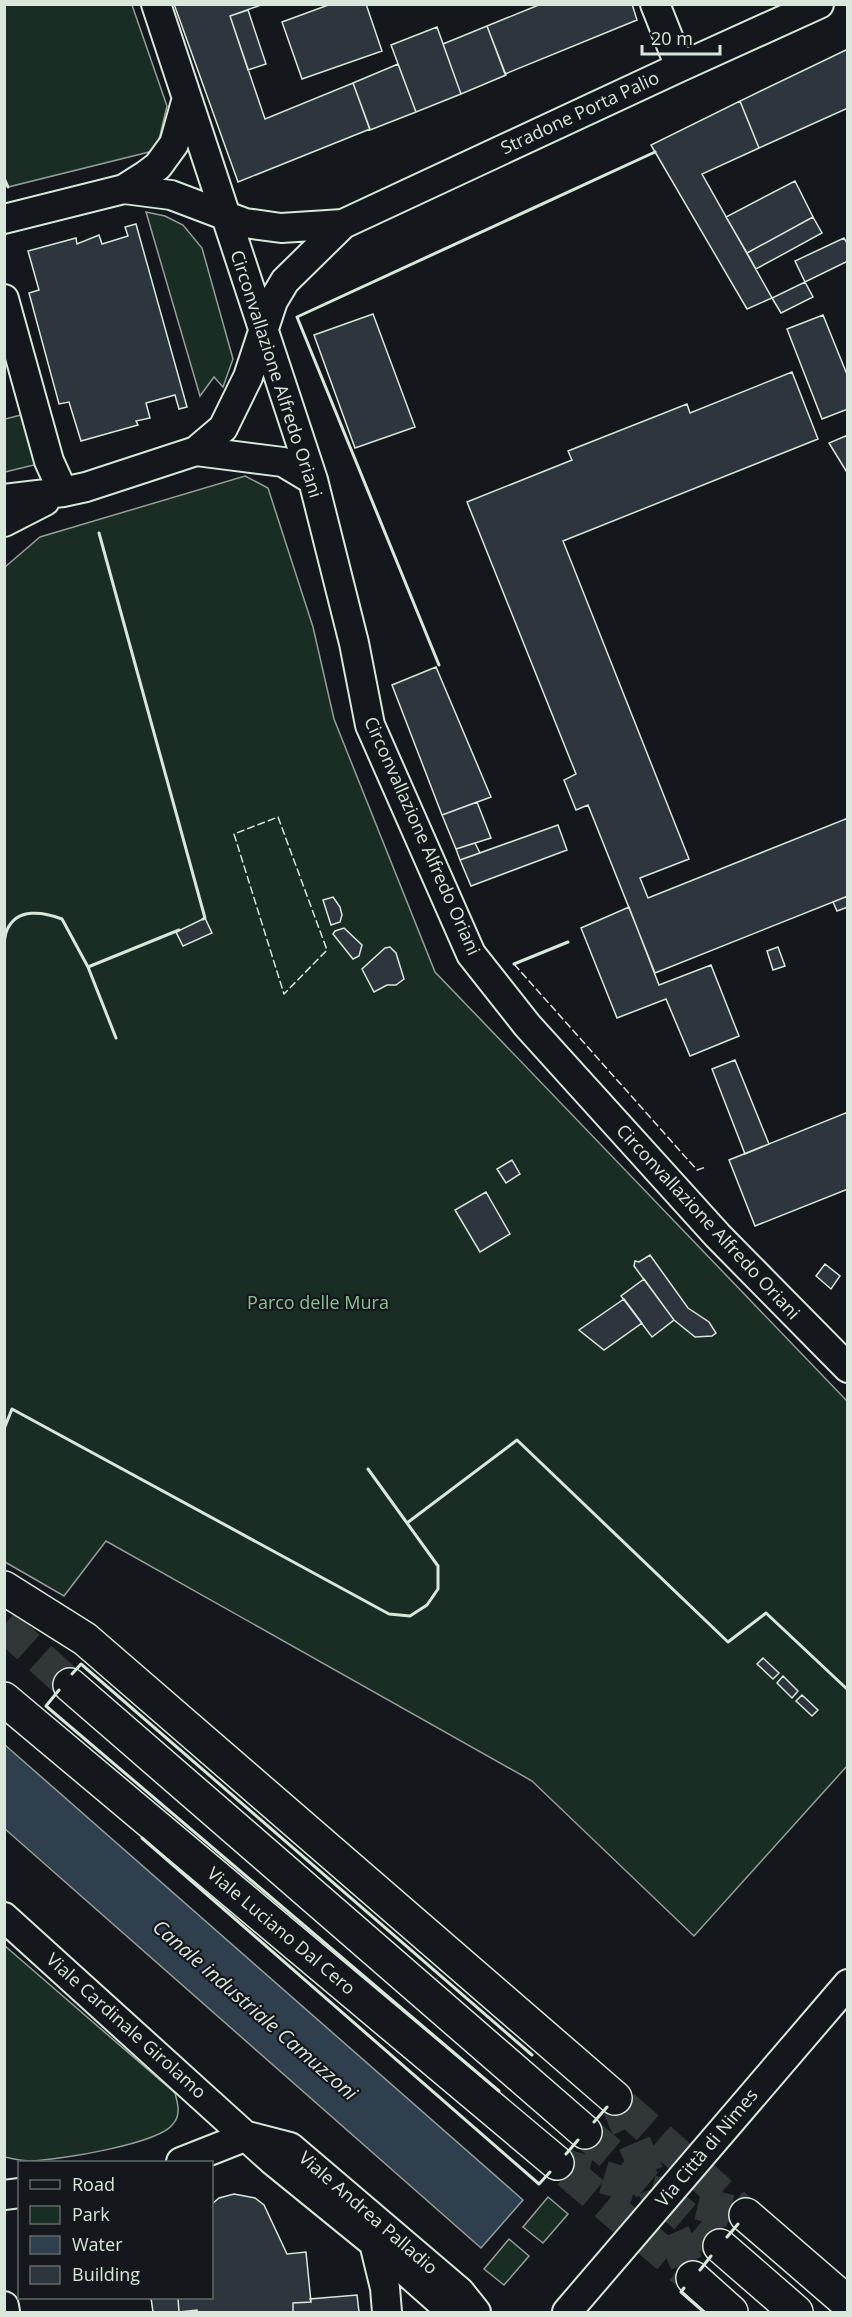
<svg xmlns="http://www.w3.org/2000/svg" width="852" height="2317" font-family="'Open Sans',sans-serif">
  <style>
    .green { fill: #1a2d24; stroke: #939e99; stroke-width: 1.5 }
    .water { fill: #2f3f4d; stroke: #939e99; stroke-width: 1.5 }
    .building { fill: #2c363c; stroke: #d8e6dc; stroke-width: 1.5 }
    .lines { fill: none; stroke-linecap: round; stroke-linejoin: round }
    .major-tunnel { stroke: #313739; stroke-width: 33; stroke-dasharray: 33 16; stroke-linecap: butt }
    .minor-casing { stroke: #d8e6dc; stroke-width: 32 }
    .major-casing { stroke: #d8e6dc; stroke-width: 36 }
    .minor { stroke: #14181c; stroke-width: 28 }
    .major { stroke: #14181c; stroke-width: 33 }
    .fence { stroke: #d8e6dc; stroke-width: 1.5; stroke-dasharray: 8 3; stroke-linecap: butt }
    .wall { stroke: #d8e6dc; stroke-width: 3 }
    .labels { text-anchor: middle; stroke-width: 4.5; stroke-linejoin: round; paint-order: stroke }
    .street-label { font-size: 18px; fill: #d8e6dc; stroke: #14181c }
    .park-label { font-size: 18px; fill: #8ac095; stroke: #14181c }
    .water-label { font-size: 20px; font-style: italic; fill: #d8e6dc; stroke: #14181c }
  </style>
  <rect width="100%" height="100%" fill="#14181c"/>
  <path class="green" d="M4,5H132L167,106L158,144L149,152L8,187L4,178Z
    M146,212L165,216L183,225L202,248L233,359L223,387L214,377L200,396Z
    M21,415L38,464L5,472V419Z
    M245,476L268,488L313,627L334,719L435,972L847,1401V1766L694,1936L532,1781L106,1541L64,1596L5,1562V567L40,537Z
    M5,1946L175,2093C178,2104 181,2115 173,2124C159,2144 58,2160 32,2161C23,2161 13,2159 5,2157Z
    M548,2197L568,2214L543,2243L523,2227Z
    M509,2239L529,2256L504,2285L484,2269Z"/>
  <path class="water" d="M5,1745L523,2200L481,2248L5,1829Z"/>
  <path class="building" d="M174,4H264L230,16L265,119L353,83L370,129L238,182Z
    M331,4H366L382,51L302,79L282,22Z
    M541,4H632L637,20L505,74L487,26Z
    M248,10L266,64L248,70L230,16Z
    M487,26L506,75L461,94L443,44Z
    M437,27L461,94L416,112L391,45Z
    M848,49V108L759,148L740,101Z
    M398,64L416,112L370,130L353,83Z
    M740,101L759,148L702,174L772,298L747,309L651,145Z
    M795,181L813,217L747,253L726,217Z
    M813,217L822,233L756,269L747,253Z
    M136,224L187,407L179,409L175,395L146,403L150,418L136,421L138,425L81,441L69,402L59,404L29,293L39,290L28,251L76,238L77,244L99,235L102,244L128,236L125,227Z
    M844,238L848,245V261L805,282L795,261Z
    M805,282L813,297L781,313L772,298Z
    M373,314L415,427L355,448L314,335Z
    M823,315L848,377V409L822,419L787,329Z
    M792,372L818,439L563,541L689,859L640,878L648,898L848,818V896L655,973L588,805L576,810L564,780L576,774L467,502L572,460L568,451L687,404L690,413Z
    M848,435V474L829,443Z
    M436,667L491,797L442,815L392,685Z
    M477,802L491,838L456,849L442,815Z
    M558,825L567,850L471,886L460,860Z
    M475,843L480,853L460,860L456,849Z
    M848,896V907L837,911L833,902Z
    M333,897L340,907L342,915L340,922L331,925L323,900Z
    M629,907L659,985L711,965L739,1036L690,1056L666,999L617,1018L581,928Z
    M205,918L212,933L183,946L176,932Z
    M344,928L362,945L359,956L353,959L333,934L335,931Z
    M390,947L396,953L404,979L396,985H387L374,992L362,969L385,948Z
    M778,947L785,966L773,970L767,951Z
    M735,1060L769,1144L745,1154L712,1069Z
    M848,1112V1189L755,1226L729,1160Z
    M512,1160L520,1174L506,1183L497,1169Z
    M486,1192L510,1234L480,1252L455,1210Z
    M650,1255L688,1308L709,1322L716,1333L712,1336L695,1337L674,1320L634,1266L635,1261L639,1262Z
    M825,1264L840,1276L831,1289L816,1276Z
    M644,1279L674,1320L652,1337L621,1296Z
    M624,1299L642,1323L604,1350L579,1330Z
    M763,1658L779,1673L773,1679L757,1664Z
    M783,1676L798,1691L792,1698L777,1683Z
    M802,1695L818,1710L812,1716L796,1701Z
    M234,2194L255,2198L264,2205L287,2254L306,2252L311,2302L293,2303V2312H197V2310L179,2312L178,2298H212V2204L219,2198Z
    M357,2295L359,2312H293V2303L311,2302L310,2299Z
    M151,2298H178L179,2312H153Z"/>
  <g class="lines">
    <path class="major-tunnel" d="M4,1625L70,1685
      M615,2098L693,2278
      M623,2106L741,2211
      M585,2132L720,2246
      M557,2163L656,2193L746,2215
      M568,2172L687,2273"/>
    <defs>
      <path id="minor" d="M156,4L313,480L354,643L370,725L471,954L527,1025L718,1236L848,1368
        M655,4L680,67
        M124,189L171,195L245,223L281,228L343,224
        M4,219L124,189L146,175L158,166L174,144L187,98
        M4,299L49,461L63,492
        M196,451L283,462L313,480
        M4,499L63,492L86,487L196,451L223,428L248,377L273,301L285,281L343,224L680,67L819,4
        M4,522L45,501
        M4,1917L272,2160L374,2243L452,2312
        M181,2162L247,2136L290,2147L460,2292L476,2312
        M4,2195L20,2193
        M374,2243L385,2288L387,2312
        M4,2306L5,2312
        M567,2312L848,1984"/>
      <path id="major" d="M4,1588L85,1639L615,2098
        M70,1685L585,2132
        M4,1699L557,2163
        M746,2215L848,2303
        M720,2246L796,2312
        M693,2278L731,2312"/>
    </defs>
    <use href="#minor" class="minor-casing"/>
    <use href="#major" class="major-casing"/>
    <use href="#minor" class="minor"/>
    <use href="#major" class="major"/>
    <path class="fence" d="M278,817L327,950L284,994L234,834Z
      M514,964L697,1170L706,1167"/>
    <path class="wall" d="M4,178L8,187
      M99,533L205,918L203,919
      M439,665L297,317L655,152
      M514,964L568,942
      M88,967L116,1038
      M4,969C5,958 2,940 7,930C17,907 44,912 62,919L88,967L179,930
      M4,1429L12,1409L389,1614L410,1616L427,1605L438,1589V1566L407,1523L517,1440L728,1642L766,1613L848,1690
      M368,1469L407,1523
      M72,1674L81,1664L532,2055
      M59,1690L46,1706L499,2091
      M142,1838L539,2184L550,2172
      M594,2122L607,2107
      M566,2154L578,2140
      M727,2237L738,2224
      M700,2270L711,2256
      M684,2288L681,2292L704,2312"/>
  </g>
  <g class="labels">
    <g class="street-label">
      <text transform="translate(580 113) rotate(-25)" y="6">Stradone Porta Palio</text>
      <text transform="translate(276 374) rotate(72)" y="6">Circonvallazione Alfredo Oriani</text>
      <text transform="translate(422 836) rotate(66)" y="6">Circonvallazione Alfredo Oriani</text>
      <text transform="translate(708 1222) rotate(47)" y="6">Circonvallazione Alfredo Oriani</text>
      <text transform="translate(281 1931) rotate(40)" y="6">Viale Luciano Dal Cero</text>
      <text transform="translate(126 2026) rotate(42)" y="6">Viale Cardinale Girolamo</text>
      <text transform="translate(707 2148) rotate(-50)" y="6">Via Città di Nimes</text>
      <text transform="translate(368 2213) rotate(41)" y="6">Viale Andrea Palladio</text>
    </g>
    <g class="park-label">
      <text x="318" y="1309">Parco delle Mura</text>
    </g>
    <g class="water-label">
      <text transform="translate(255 2010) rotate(41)" y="7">Canale industriale Camuzzoni</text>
    </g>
  </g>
  <rect width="852" height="2317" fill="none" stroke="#d8e6dc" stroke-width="12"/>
  <rect x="18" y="2161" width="195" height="138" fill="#14181c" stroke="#626a69" stroke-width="1.5"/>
  <rect x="30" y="2180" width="30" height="9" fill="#14181c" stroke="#626a69" stroke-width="1.5"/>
  <text x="72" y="2191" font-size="18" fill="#d8e6dc">Road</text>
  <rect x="30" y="2206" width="30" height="18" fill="#1a2d24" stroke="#626a69" stroke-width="1.5"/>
  <text x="72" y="2221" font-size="18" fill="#d8e6dc">Park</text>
  <rect x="30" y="2236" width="30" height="18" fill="#2f3f4d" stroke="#626a69" stroke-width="1.5"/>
  <text x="72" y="2251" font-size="18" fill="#d8e6dc">Water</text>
  <rect x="30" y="2266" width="30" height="18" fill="#2c363c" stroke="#626a69" stroke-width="1.5"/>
  <text x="72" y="2281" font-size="18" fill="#d8e6dc">Building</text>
  <path d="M642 45v9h78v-9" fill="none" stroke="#d8e6dc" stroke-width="3"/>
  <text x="651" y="45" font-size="18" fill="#d8e6dc" stroke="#14181c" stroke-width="4.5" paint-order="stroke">20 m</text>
</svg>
